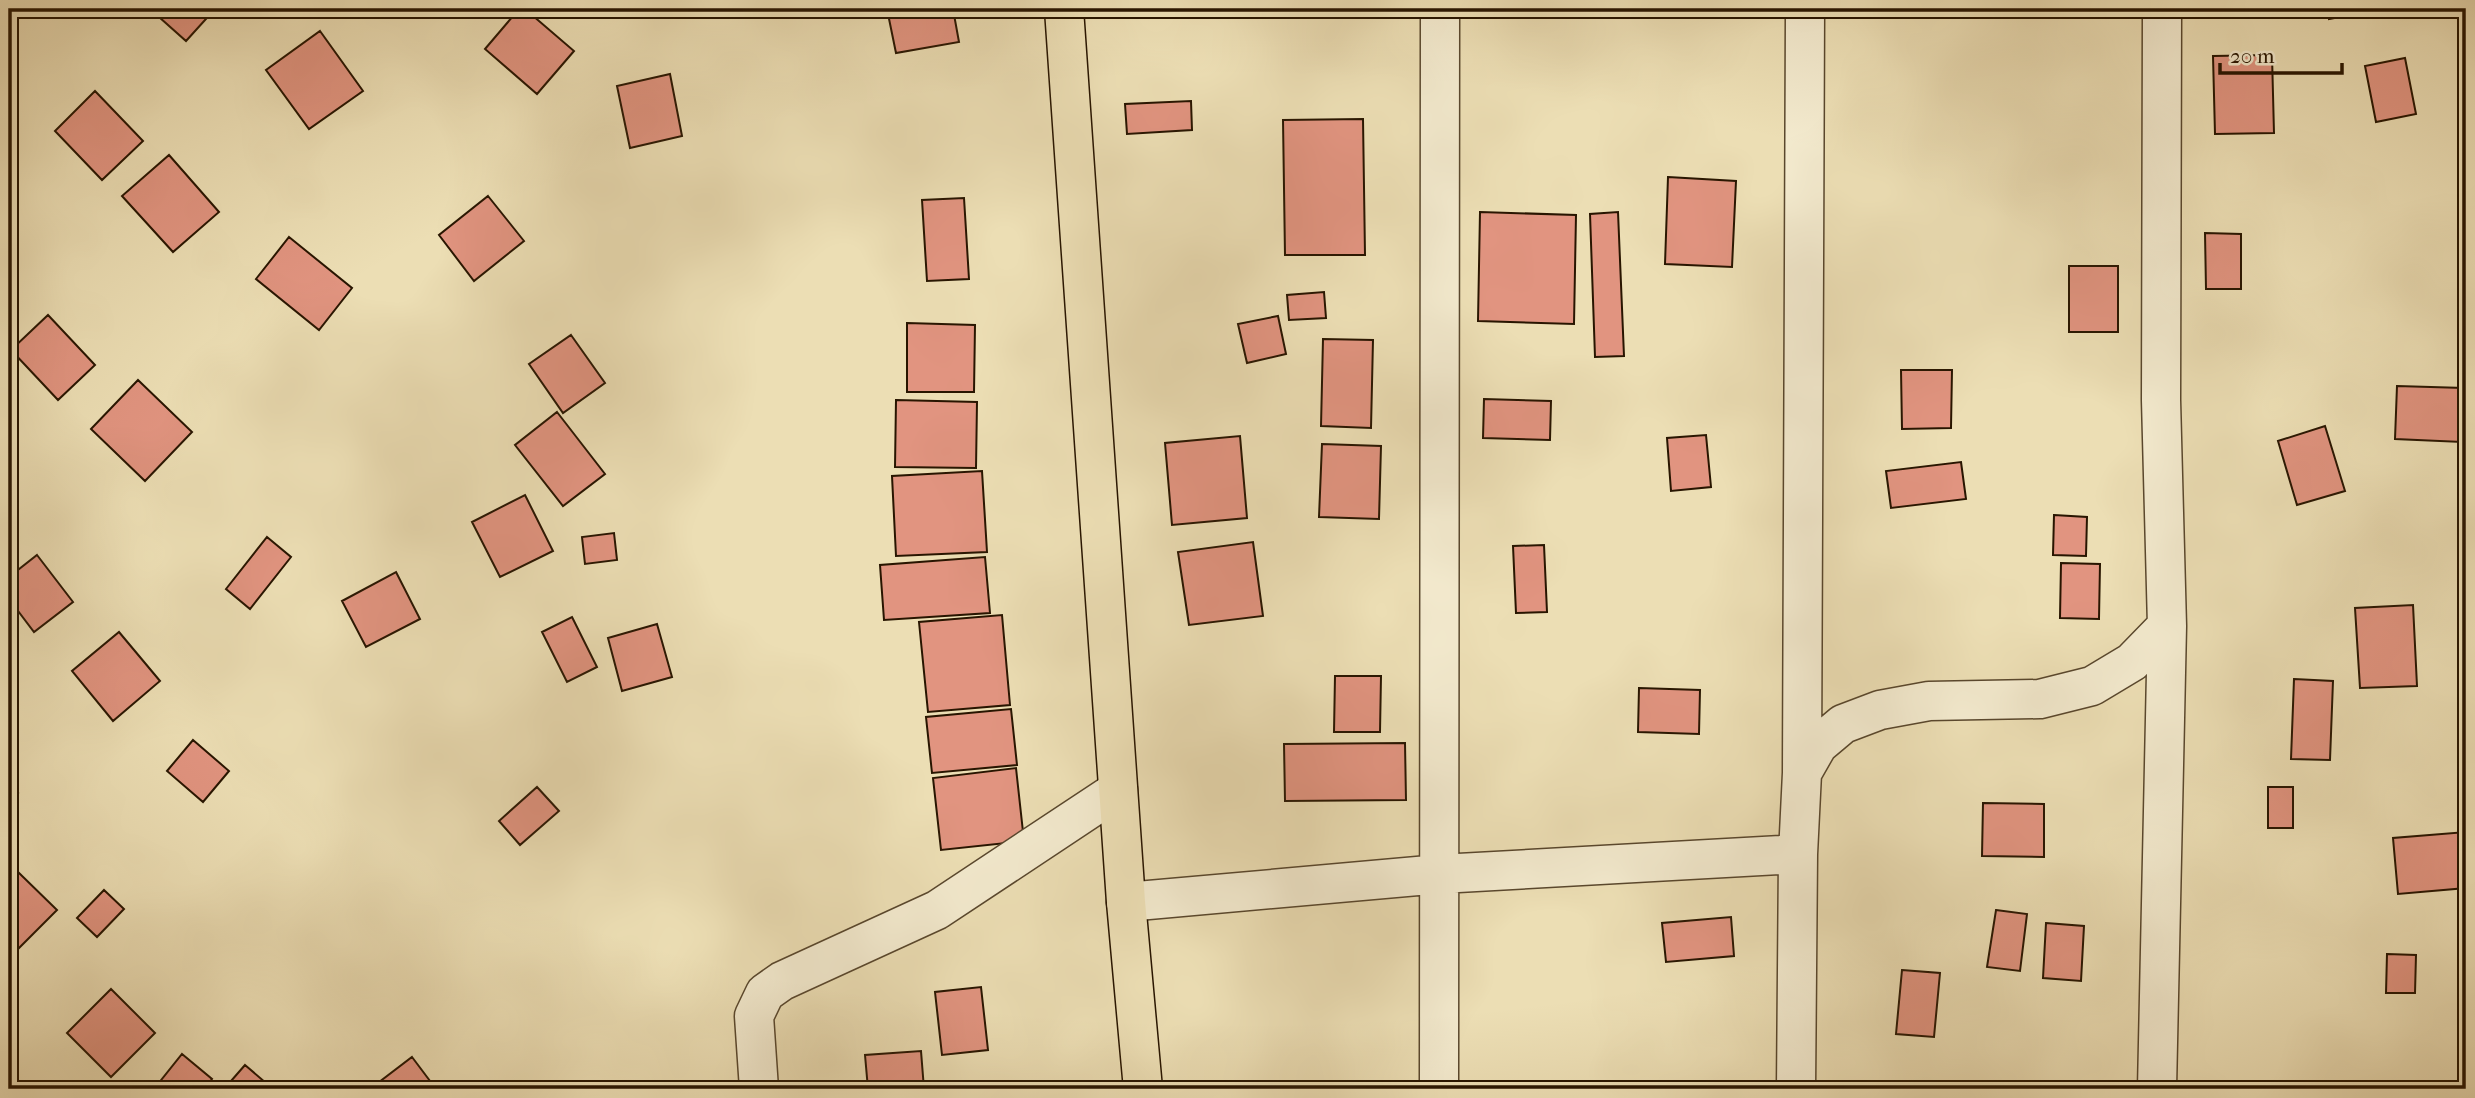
<svg xmlns="http://www.w3.org/2000/svg" width="2475" height="1098" font-family="'IM FELL French Canon',serif">
  <style>
    .building { fill: #e19480; stroke: #281500; stroke-width: 2 }
    .lines { fill: none; stroke-linecap: round; stroke-linejoin: round }
    .minor-casing { stroke: #59472d; stroke-width: 41 }
    .primary-casing { stroke: #281500; stroke-width: 41 }
    .minor { stroke: #f3eace; stroke-width: 38 }
    .primary { stroke: #ecdeb4; stroke-width: 38 }
  </style>
  <rect width="100%" height="100%" fill="#ecdeb4"/>
  <filter id="stains"><feTurbulence type="fractalNoise" baseFrequency=".00286" numOctaves="4"/><feColorMatrix values="0 0 0 0 .2 0 0 0 0 .09 0 0 0 0 .02 0 0 0 .5 -.17"/></filter>
  <radialGradient id="worn" r=".72"><stop offset=".6" stop-color="#630" stop-opacity="0"/><stop offset="1" stop-color="#630" stop-opacity=".3"/></radialGradient>
  <path class="building" d="M150,9H215L186,41Z
    M519,9H525L574,51L537,94L485,49Z
    M887,9H953L959,42L896,53Z
    M2327,9H2381L2329,19Z
    M320,31L363,91L309,129L266,70Z
    M2272,55L2274,133L2215,134L2213,56Z
    M2405,58L2416,114L2376,122L2365,66Z
    M670,74L682,136L630,148L617,86Z
    M95,91L143,141L102,180L55,131Z
    M1191,101L1192,130L1127,134L1125,104Z
    M1363,119L1365,255H1285L1283,120Z
    M169,155L219,212L173,252L122,196Z
    M1668,177L1736,181L1732,267L1665,264Z
    M488,196L524,241L474,281L439,235Z
    M964,198L969,279L927,281L922,200Z
    M1480,212L1576,215L1574,324L1478,321Z
    M1618,212L1624,356L1595,357L1590,214Z
    M2205,233L2241,234V289H2206Z
    M289,237L352,288L319,330L256,279Z
    M2069,266H2118V332H2069Z
    M1324,292L1326,318L1289,320L1287,295Z
    M48,315L95,365L58,400L11,350Z
    M1278,316L1286,354L1247,363L1238,324Z
    M907,323L975,325L974,392H907Z
    M571,335L605,383L563,413L529,364Z
    M1323,339L1373,340L1371,428L1321,426Z
    M1901,370H1952L1951,428L1902,429Z
    M138,380L192,432L145,481L91,429Z
    M2397,386L2464,388L2462,442L2395,439Z
    M1484,399L1551,401L1550,440L1483,438Z
    M896,400L977,402L976,468L895,467Z
    M557,412L605,474L563,506L515,445Z
    M2325,426L2345,491L2297,505L2278,441Z
    M1706,435L1711,487L1671,491L1667,438Z
    M1240,436L1247,518L1172,525L1165,443Z
    M1322,444L1381,446L1379,519L1319,517Z
    M1961,462L1966,499L1891,508L1886,471Z
    M982,471L987,552L896,556L892,476Z
    M525,495L553,551L500,577L472,522Z
    M2054,515L2087,517L2086,556L2053,555Z
    M614,533L617,560L585,564L582,537Z
    M267,537L291,557L250,609L226,589Z
    M1253,542L1263,616L1189,625L1178,552Z
    M1544,545L1547,612L1516,613L1513,546Z
    M37,555L73,602L34,632L9,599V577Z
    M985,557L990,613L884,620L880,565Z
    M2061,563L2100,564L2099,619L2060,618Z
    M396,572L420,619L366,647L342,601Z
    M2413,605L2417,686L2360,688L2355,608Z
    M1002,615L1010,705L928,712L919,622Z
    M572,617L597,667L567,682L542,632Z
    M657,624L672,677L622,691L608,638Z
    M119,632L160,681L113,721L72,671Z
    M1335,676H1381L1380,732H1334Z
    M2294,679L2333,681L2330,760L2291,759Z
    M1639,688L1700,690L1699,734L1638,732Z
    M1011,709L1017,765L932,773L926,717Z
    M193,740L229,771L203,802L167,771Z
    M1405,743L1406,800L1285,801L1284,744Z
    M1016,768L1024,841L941,850L933,778Z
    M9,783L18,793L9,801Z
    M537,787L559,811L520,845L499,821Z
    M2268,787H2293V828H2268Z
    M1983,803L2044,804V857L1982,856Z
    M2466,832V888L2398,894L2393,838Z
    M17,871L57,910L18,949L9,940V880Z
    M104,890L124,909L97,937L77,918Z
    M1996,910L2027,914L2020,971L1987,967Z
    M1731,917L1734,956L1666,962L1662,923Z
    M2046,923L2084,926L2081,981L2043,978Z
    M2387,954L2416,955L2415,993H2386Z
    M1902,970L1940,973L1934,1037L1896,1034Z
    M981,987L988,1050L942,1055L935,992Z
    M111,989L155,1033L111,1077L67,1033Z
    M921,1051L924,1089H868L865,1055Z
    M182,1054L212,1079L204,1089H154Z
    M412,1057L436,1089H370Z
    M245,1065L273,1089H224Z
    M2292,1082V1089H2243V1086Z"/>
  <g class="lines">
    <defs>
      <path id="minor" d="M1802,773L1818,745L1843,724L1880,710L1929,701L2040,699L2092,686L2132,662L2167,626
        M1126,902L1440,874L1798,854
        M759,1089L754,1016L765,993L782,981L937,910L1118,790
        M1439,1089L1440,9
        M1796,1089L1798,854L1802,773L1805,9
        M2157,1089L2167,626L2161,400L2162,9"/>
      <path id="primary" d="M1064,9L1126,902L1143,1089"/>
    </defs>
    <use href="#minor" class="minor-casing"/>
    <use href="#primary" class="primary-casing"/>
    <use href="#minor" class="minor"/>
    <use href="#primary" class="primary"/>
  </g>
  <rect width="2475" height="1098" fill="none" stroke="#ecdeb4" stroke-width="35"/>
  <rect x="10" y="10" width="2454" height="1077" fill="none" stroke="#281500" stroke-width="3.5"/>
  <rect x="18" y="18" width="2440" height="1063" fill="none" stroke="#281500" stroke-width="2"/>
  <path d="M2220 63v10h122v-10" fill="none" stroke="#281500" stroke-width="3.5"/>
  <text x="2230" y="63" font-size="21" fill="#281500" stroke="#f3eace" stroke-width="5" paint-order="stroke">20 m</text>
  <rect width="100%" height="100%" filter="url(#stains)"/>
  <rect width="100%" height="100%" fill="url(#worn)"/>
</svg>
